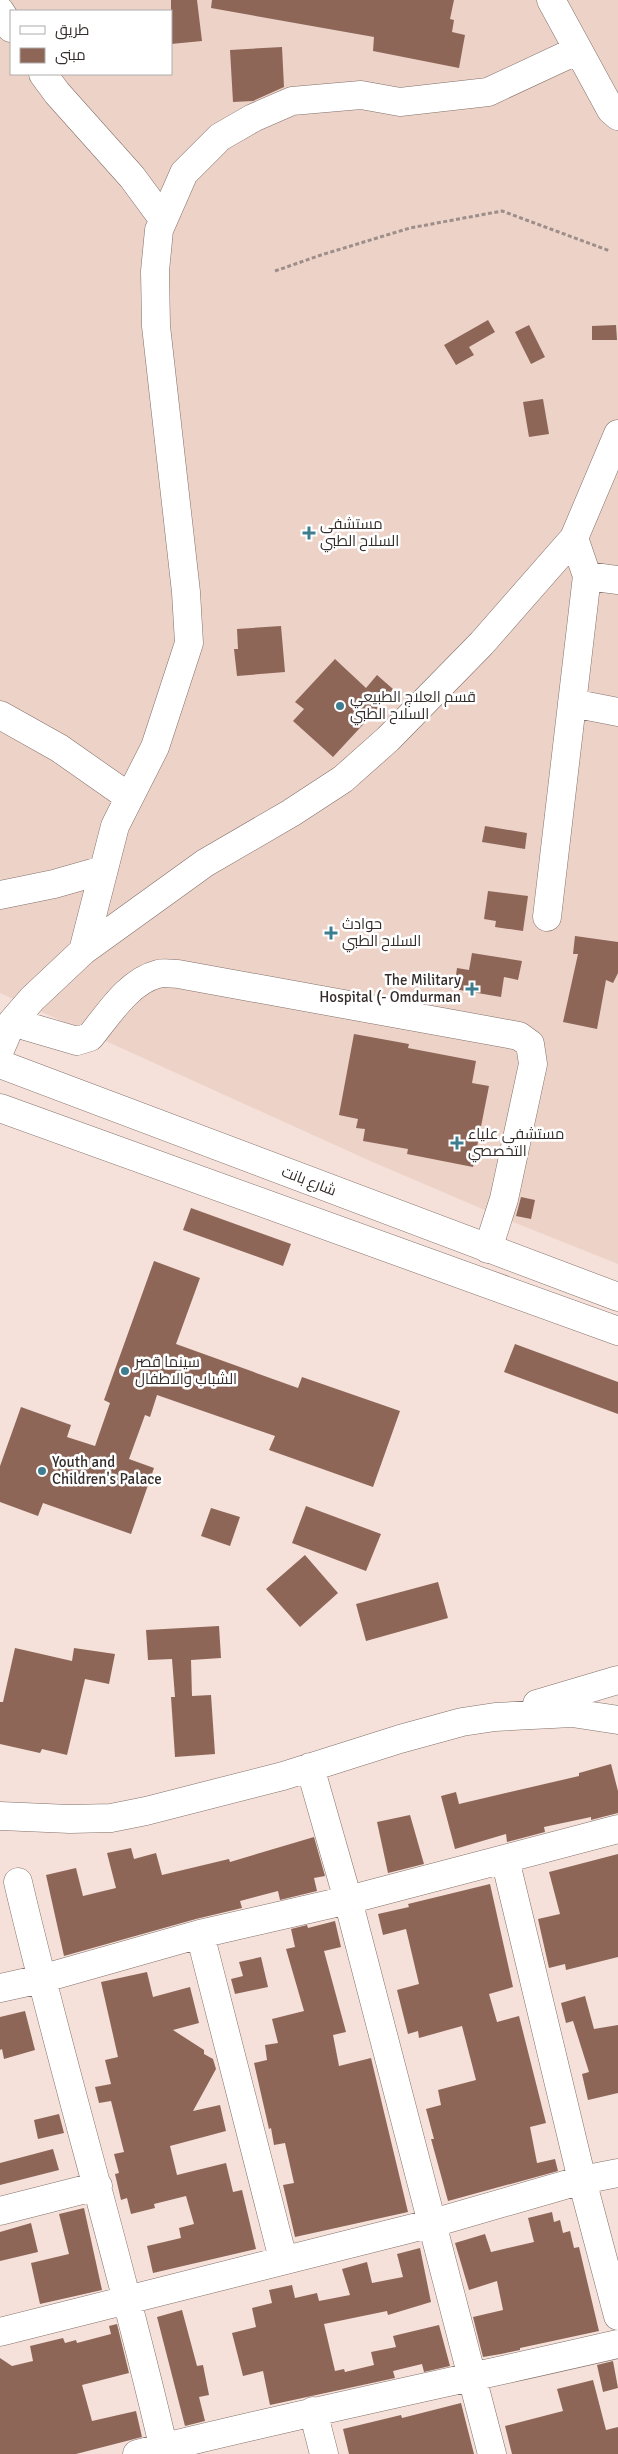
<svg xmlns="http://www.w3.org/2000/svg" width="618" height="2454" font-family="Signika,Cairo,sans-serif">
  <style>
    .built { fill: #edd2c8; fill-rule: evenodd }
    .building { fill: #8d6658 }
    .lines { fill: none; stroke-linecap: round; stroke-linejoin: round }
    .minor-casing { stroke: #827069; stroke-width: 29 }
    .major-casing { stroke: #827069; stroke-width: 29 }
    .path { stroke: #9d8e89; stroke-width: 3; stroke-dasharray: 4 2.5; stroke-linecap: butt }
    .minor { stroke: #fff; stroke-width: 28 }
    .major { stroke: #fff; stroke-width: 28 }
    .poi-dot { fill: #3d7d90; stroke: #fff; stroke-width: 2 }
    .labels { text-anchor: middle; stroke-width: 5; stroke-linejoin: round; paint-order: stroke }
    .poi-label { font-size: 15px; fill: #352d2b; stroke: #fff; text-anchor: start }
    .street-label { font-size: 15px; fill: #352d2b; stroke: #fff }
  </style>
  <rect width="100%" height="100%" fill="#f5e1d9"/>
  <path class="built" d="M0,0H618V1264L513,1222L368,1160L0,993ZM11,11H171V74H11Z"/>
  <path class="building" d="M171,0H197L202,41L171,44Z
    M212,0H454L450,19L454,20L452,32L465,35L459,68L373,51L374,37L211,8Z
    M282,47L284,87L253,101L233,102L230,50Z
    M488,320L495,332L469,347L474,355L456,365L444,345Z
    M529,325L545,357L531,364L515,332Z
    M616,325L617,340H592V326Z
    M543,399L549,434L529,437L523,402Z
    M281,626L285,672L237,676L234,649H238L237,629Z
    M335,659L366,688L377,675L393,689L382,702L383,703L333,757L293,721L304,709L295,702Z
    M485,826L527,833L525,849L482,842Z
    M488,891L528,896L523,931L495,927L496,921L484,919Z
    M575,936L618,942V973L613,983L606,980L597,1029L563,1022L578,954H573Z
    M472,953L522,961L518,980L504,977L501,997L454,989L457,968L469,970Z
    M354,1034L409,1044L408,1048L476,1061L472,1083L489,1086L473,1167L407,1154L408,1149L363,1141L365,1129L356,1128L358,1119L339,1115Z
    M521,1197L535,1200L531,1219L516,1216Z
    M191,1208L291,1244L283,1266L183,1230Z
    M154,1261L200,1278L176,1344L298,1388L302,1377L400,1411L373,1487L269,1450L275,1436L157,1395L150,1417L145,1415L129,1459L154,1468L131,1534L43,1503L38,1516L0,1502V1466L21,1407L71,1425L67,1437L95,1446L110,1403L104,1400Z
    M515,1344L618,1382V1414L504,1372Z
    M306,1506L381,1534L366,1571L292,1543Z
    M211,1508L240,1517L230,1546L201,1536Z
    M305,1555L338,1593L300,1627L266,1589Z
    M438,1582L448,1618L366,1641L356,1604Z
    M219,1626L221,1658L191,1660L192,1696L211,1695L215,1754L175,1757L171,1697H175L172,1659L148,1660L146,1630Z
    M15,1648L72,1661L74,1648L115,1654L109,1684L85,1679L67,1755L42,1749L40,1753L0,1744V1702H3Z
    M611,1764L618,1791V1813L591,1820V1817L544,1827L545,1832L507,1842L506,1834L455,1849L441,1796L456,1792L459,1804L579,1776V1773Z
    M410,1815L424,1864L388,1873L377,1822Z
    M314,1837L325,1876L314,1878L317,1891L280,1900L278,1891L240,1901L242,1908L196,1919L64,1956L46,1875L76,1868L83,1896L116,1888L107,1853L131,1848L134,1859L156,1853L162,1875L229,1859L230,1862Z
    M618,1854V1957L566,1970L565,1964L549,1968L538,1919L560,1914L549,1872Z
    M490,1884L513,1987L489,1994L497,2022L519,2016L546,2123L530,2127L537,2163L555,2159L558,2171L448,2201L431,2139H434L426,2109L441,2105L438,2090L476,2080L462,2026L419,2038L418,2031L408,2034L397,1990L419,1984L406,1929L383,1935L378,1914L409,1907L408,1904Z
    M335,1921L341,1947L324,1951L346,2032L333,2035L339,2066L371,2058L408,2212L295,2237L283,2185L294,2183L285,2143L274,2145L271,2128L269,2129L254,2063L267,2060L265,2045L278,2043L272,2019L304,2011L286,1949L295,1947L291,1929L307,1925L308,1928Z
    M261,1957L268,1987L235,1994L231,1979L243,1976L239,1962Z
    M147,1972L153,1997L190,1987L199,2023L173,2030L204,2050V2054L213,2059L216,2069L193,2111L220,2105L226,2131L170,2146L177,2175L226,2163L233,2192L242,2190L256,2249L153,2273L147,2246L181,2238L179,2228L194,2224L186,2196L154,2204L155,2208L131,2214L127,2198L121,2200L115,2174L119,2173L114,2154L124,2152L111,2101L99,2103L95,2087L111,2084L105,2060L118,2057L101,1982Z
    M585,1996L594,2029L618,2025V2093L588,2100L582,2074L589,2072L573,2021L566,2023L561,2003Z
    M25,2011L35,2050L4,2059L2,2049L0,2050V2017Z
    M59,2114L64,2133L38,2139L34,2120Z
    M53,2149L59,2170L0,2185V2163Z
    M84,2208L102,2290L40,2304L31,2263L69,2254L59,2214Z
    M552,2212L554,2222L560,2220L563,2233L570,2231L574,2248L579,2247L599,2331L520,2348V2350L501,2354L483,2357L473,2317L503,2310L497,2281L469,2290L455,2243L485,2234L491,2252L534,2242L528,2218Z
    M31,2223L38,2252L0,2261V2232Z
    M420,2248L431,2302L388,2315L387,2311L324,2324L335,2371L344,2369L345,2372L374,2365L371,2352L396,2347L393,2336L439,2325L450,2366L424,2372L422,2364L393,2371L395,2378L270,2405L263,2371L243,2376L232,2333L256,2327L252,2308L272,2303L269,2290L292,2285L295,2298L317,2293L319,2301L350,2295L342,2269L367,2262L372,2283L403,2277L397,2254Z
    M182,2310L197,2366L203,2365L209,2395L199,2397L205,2421L185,2426L157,2317Z
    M117,2324L129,2373L82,2385L92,2421L136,2411L142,2437L76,2454H0V2358L12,2366L33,2361L30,2346L63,2338L65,2343L76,2340L77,2343L111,2334L109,2326Z
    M613,2361L618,2388L603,2392L597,2365Z
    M593,2380L606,2430L618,2427V2454H512L505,2426L563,2411L557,2389Z
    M461,2403L474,2454H349L343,2429L401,2415L402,2418Z"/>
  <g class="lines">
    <defs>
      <path id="minor" d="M551,0L611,110L618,116
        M0,11L11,28
        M43,74L57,93L132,177L163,219
        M587,576L618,580
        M572,703L618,712
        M0,715L59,748L129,797
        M0,895L54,884L103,870
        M547,917L587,576L574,538
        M83,951L115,826L155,747L189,643L186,592L156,326L155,271L159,230L184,173L220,137L253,118L292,101L361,95L400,102L488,92L578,50
        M12,1022L77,1041L90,1037C108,1015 129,981 158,974C164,972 172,974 178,974L519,1036L530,1044L533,1064L504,1199L488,1249
        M0,1050L12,1022L32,999L83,951L205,863L291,813L343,779L388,739L482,643L574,538L618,434
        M537,1704L618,1680
        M310,1767L348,1900L492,2454
        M0,1816L70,1819L111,1818L146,1811L283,1776L400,1739L462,1722L495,1717L572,1713L618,1720
        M505,1859L582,2180L618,2316
        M18,1882C63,2074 121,2262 165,2454
        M200,1934L283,2259
        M0,1988L41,1979L200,1934L348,1900L618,1829
        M0,2211L98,2186
        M0,2332L433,2223L582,2180L618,2173
        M313,2411L324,2454
        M137,2454C296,2414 458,2381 618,2344"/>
      <path id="major" d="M0,1064L618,1297
        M0,1108L618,1331"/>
    </defs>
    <use href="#minor" class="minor-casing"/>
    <use href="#major" class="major-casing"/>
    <path class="path" d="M275,271L321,255L410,228L502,211L610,251"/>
    <use href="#minor" class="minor"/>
    <use href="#major" class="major"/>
  </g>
  <g class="poi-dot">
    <path d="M306.5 525.5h5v5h5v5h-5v5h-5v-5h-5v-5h5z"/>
    <circle cx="340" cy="706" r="5"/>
    <path d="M328.5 925.5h5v5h5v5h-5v5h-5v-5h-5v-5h5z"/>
    <path d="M469.5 981.5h5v5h5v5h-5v5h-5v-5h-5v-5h5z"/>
    <path d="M454.5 1135.5h5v5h5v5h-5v5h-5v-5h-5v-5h5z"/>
    <circle cx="125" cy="1371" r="5"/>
    <circle cx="42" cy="1471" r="5"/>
  </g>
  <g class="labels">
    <g class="poi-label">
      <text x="320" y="529">مستشفى<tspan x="320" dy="17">السلاح الطبي</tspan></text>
      <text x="350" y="702">قسم العلاج الطبيعي<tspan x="350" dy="17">السلاح الطبي</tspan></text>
      <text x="342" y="929">حوادث<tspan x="342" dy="17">السلاح الطبي</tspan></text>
      <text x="461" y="985" text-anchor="end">The Military<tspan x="461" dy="17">Hospital (- Omdurman</tspan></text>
      <text x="468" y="1139">مستشفى علياء<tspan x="468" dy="17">التخصصي</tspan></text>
      <text x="135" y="1367">سينما قصر<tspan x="135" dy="17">الشباب والاطفال</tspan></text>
      <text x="52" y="1467">Youth and<tspan x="52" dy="17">Children's Palace</tspan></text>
    </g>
    <g class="street-label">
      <text transform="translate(309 1181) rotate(21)" y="5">شارع بانت</text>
    </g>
  </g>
  <rect x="10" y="10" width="162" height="65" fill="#ffffff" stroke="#aeabaa"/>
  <rect x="20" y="26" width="25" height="8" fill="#ffffff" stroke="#aeabaa"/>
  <text x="55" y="35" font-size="15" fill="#352d2b">طريق</text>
  <rect x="20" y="48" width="25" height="15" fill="#8d6658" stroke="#aeabaa"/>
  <text x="55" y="60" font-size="15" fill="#352d2b">مبنى</text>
</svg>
